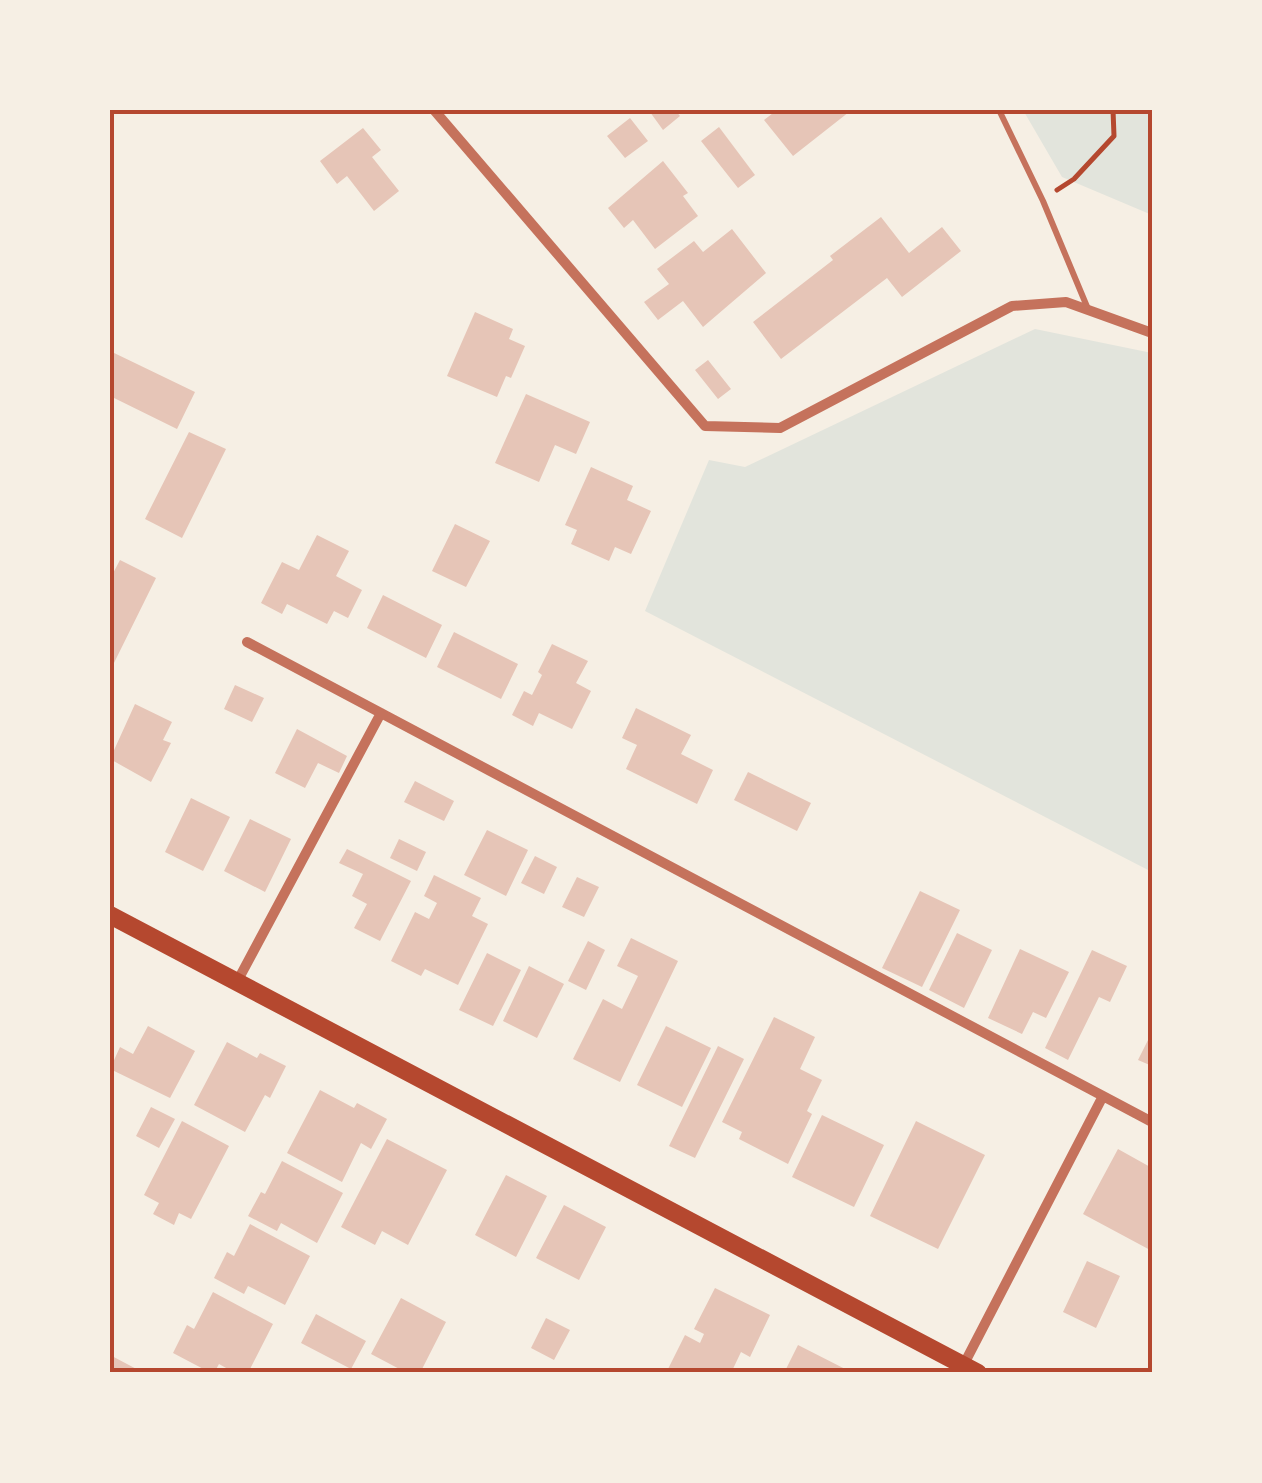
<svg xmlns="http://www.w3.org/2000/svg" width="1262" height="1483" font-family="'Fira Sans',sans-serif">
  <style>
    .green { fill: #e2e4dc }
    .building { fill: #e6c5b7 }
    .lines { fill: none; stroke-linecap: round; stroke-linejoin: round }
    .path { stroke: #b5482f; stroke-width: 5 }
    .service { stroke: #c5725c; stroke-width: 6 }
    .minor { stroke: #c5725c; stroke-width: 10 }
    .secondary { stroke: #b5482f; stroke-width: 18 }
    .neatline { fill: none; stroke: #b5482f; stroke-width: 4 }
  </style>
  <rect width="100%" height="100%" fill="#f6efe4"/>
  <path class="green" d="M1023,110H1152V215L1062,177Z
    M1035,329L1152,353V872L645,611L709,460L745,467Z"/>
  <path class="building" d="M652,110H675L680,116L663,130L650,112Z
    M777,110H848L849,112L793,156L764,120Z
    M630,118L648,141L625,158L607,136Z
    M719,127L755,175L738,188L701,141Z
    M363,128L381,150L372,157L399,191L374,211L347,176L337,184L320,161Z
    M663,161L688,193L683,196L698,216L655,249L633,220L624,228L608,208Z
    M881,217L909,253L942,227L961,251L902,297L887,278L781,359L753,322L833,260L830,256Z
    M732,229L766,273L703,327L683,301L658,320L644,302L669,284L657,269L694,241L703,252Z
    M475,312L513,329L509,339L525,346L511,378L506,376L497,397L447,376Z
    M110,351L195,392L177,429L110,396Z
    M708,360L731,389L718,399L695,370Z
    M526,394L590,422L576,454L555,445L539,482L495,463Z
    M189,432L226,449L182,538L145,519Z
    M591,467L633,486L627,500L651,511L631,554L615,547L609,561L571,544L577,530L565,525Z
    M455,524L490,541L466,587L432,571Z
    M317,535L349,551L336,576L362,590L348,618L334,611L327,624L287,604L282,614L261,603L282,562L299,570Z
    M120,560L156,578L110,671V579Z
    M383,595L442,625L426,658L367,628Z
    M454,632L518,664L501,699L437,667Z
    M552,644L588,661L576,683L591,691L572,729L539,713L533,726L512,715L524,691L532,695L542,675L538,672Z
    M235,685L264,698L252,722L224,709Z
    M135,704L172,722L163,740L171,743L151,782L110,759Z
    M636,708L691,735L681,754L713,770L697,804L626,769L637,745L622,738Z
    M297,729L347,756L339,773L318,763L305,788L275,773Z
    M748,772L811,803L797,831L734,800Z
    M415,781L454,801L444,821L404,802Z
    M191,798L230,817L203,871L165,852Z
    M250,819L291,839L265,892L224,871Z
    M487,830L528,850L506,896L464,875Z
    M399,839L426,852L417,871L390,858Z
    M347,849L411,881L380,941L354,928L367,904L352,896L363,874L339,863Z
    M535,856L557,867L544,894L521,883Z
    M434,875L481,898L472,916L488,924L458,985L425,969L421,976L391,961L415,912L429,919L437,903L424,896Z
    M577,877L599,887L584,917L562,907Z
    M920,891L960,910L922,987L882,968Z
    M957,933L992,950L964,1008L929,990Z
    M631,938L678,961L620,1082L573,1059L603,999L622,1009L638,976L617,966Z
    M588,941L605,950L586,990L568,981Z
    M1020,949L1069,972L1046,1018L1033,1012L1022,1034L988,1018Z
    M1092,950L1127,966L1110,1002L1099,997L1068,1060L1045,1048Z
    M487,953L521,970L493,1026L459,1010Z
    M529,966L564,984L537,1038L503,1021Z
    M774,1017L815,1037L800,1069L822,1080L807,1111L812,1114L788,1164L739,1139L742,1132L722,1122Z
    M148,1026L195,1051L170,1098L110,1069L120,1047L133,1054Z
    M666,1026L711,1048L682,1107L637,1085Z
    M1152,1032V1066L1138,1060Z
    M227,1042L257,1058L260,1053L286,1066L270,1098L265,1095L245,1132L194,1105Z
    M718,1046L744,1059L695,1158L669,1146Z
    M320,1090L354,1108L357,1103L387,1119L371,1149L361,1143L342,1182L287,1153Z
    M151,1107L175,1119L159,1148L136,1136Z
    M822,1115L884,1145L854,1207L792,1177Z
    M182,1121L229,1146L191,1219L179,1213L174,1225L153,1214L159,1203L144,1195Z
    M916,1121L985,1155L938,1249L870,1216Z
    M387,1139L447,1170L408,1245L382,1231L375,1245L341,1227Z
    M1118,1149L1152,1168V1251L1083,1214Z
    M282,1161L343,1193L317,1243L281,1223L277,1231L248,1216L261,1192L265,1194Z
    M506,1175L547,1196L516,1257L475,1235Z
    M564,1205L606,1227L579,1280L536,1258Z
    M250,1224L310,1256L285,1305L248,1286L244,1294L214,1278L227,1252L234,1256Z
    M1087,1261L1120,1276L1096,1328L1063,1312Z
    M715,1288L770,1315L750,1357L741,1352L731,1373H666L685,1335L700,1343L704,1334L694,1329Z
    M213,1292L273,1324L248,1373H235L219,1364L214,1373H211L173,1353L187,1325L194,1329Z
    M401,1298L446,1322L420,1373H407L371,1354Z
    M316,1314L366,1341L351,1369L301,1343Z
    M546,1318L570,1330L554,1360L531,1348Z
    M798,1345L853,1373H784Z
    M110,1355L144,1373H110Z"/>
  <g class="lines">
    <path class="path" d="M1057,190L1074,179L1114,136L1113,110"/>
    <path class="service" d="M999,110L1043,201L1088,309"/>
    <path class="minor" d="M434,110L705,426L780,428L1012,306L1066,302L1152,333
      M247,642L1152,1122
      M238,980L381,713
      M963,1366L1103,1096"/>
    <path class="secondary" d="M110,915L978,1373"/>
  </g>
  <rect width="1262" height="1483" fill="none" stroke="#f6efe4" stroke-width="225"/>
  <rect x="112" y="112" width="1038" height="1258" class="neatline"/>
</svg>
